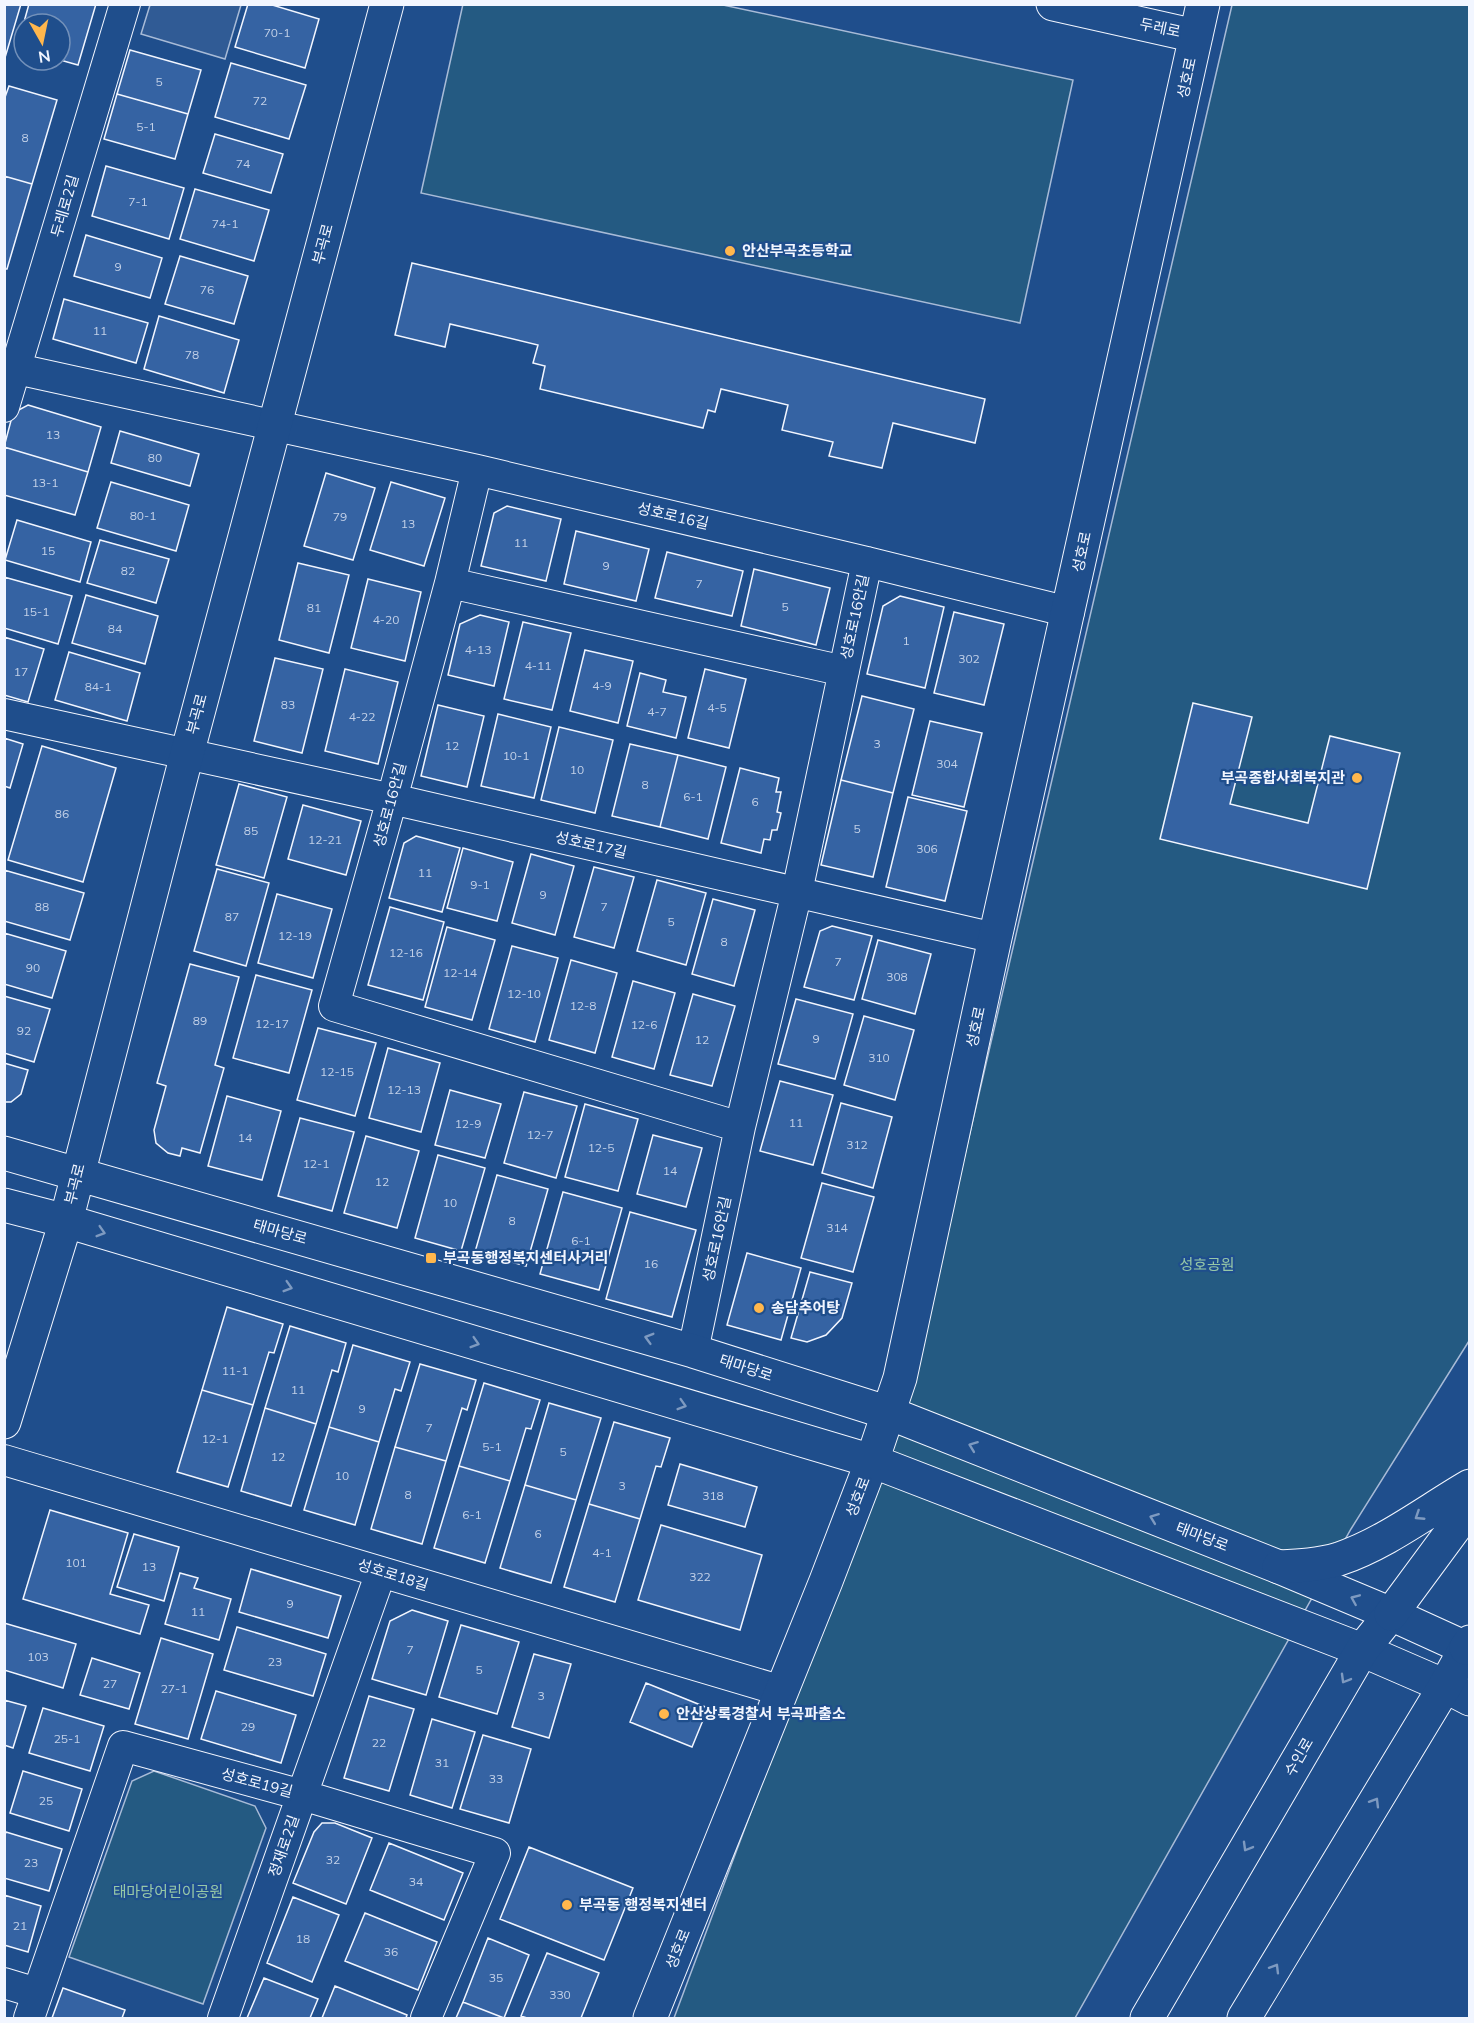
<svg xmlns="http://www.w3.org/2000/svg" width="1474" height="2023" font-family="Mulish,'Noto Sans KR',sans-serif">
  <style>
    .green { fill: #245a82; stroke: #a8bbd7; stroke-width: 1.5 }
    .parking { fill: #305b95; stroke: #a8bbd7; stroke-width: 1.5 }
    .building { fill: #3563a3; stroke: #f2f6ff; stroke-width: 1.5 }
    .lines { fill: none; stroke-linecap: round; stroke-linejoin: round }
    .street-casing { stroke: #f2f6ff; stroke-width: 32 }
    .secondary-casing { stroke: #f2f6ff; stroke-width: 35 }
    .primary-casing { stroke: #f2f6ff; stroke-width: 35 }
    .highway-casing { stroke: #f2f6ff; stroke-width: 35 }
    .street { stroke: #1f4e8c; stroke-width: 30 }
    .secondary { stroke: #1f4e8c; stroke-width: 33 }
    .primary { stroke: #1f4e8c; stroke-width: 33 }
    .highway { stroke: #1f4e8c; stroke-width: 33 }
    .oneway { stroke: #7e9ac0 }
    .poi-dot { fill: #ffb74d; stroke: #1f4e8c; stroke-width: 2 }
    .labels { text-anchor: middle; stroke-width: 4.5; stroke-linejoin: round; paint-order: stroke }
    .number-label { font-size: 12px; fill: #c3d1e8 }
    .street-label { font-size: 15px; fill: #f2f6ff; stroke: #1f4e8c }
    .poi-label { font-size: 15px; font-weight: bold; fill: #f2f6ff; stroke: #1f4e8c; text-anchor: start }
    .park-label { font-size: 15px; fill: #97c8a6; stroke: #1f4e8c }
  </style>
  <rect width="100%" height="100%" fill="#1f4e8c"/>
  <path class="green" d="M463,4L723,5L1073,80L1020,323L421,193Z
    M1232,5H1469V1341L1351,1529L1075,2018H674L913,1378Z
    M154,1771L255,1806L266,1828L203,2004L69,1957L132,1781Z"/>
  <path class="parking" d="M150,5H241L225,59L141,34Z"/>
  <path class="building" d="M4,4H21L4,61Z
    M29,4H96L78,65L60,60V24H24V49L17,47Z
    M248,4H269L319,19L305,68L235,47Z
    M130,50L201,70L188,114L117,94Z
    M231,63L306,85L289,139L215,117Z
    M9,86L57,100L32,184L4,176V100Z
    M117,94L188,114L175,159L104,139Z
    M215,134L283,154L271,193L203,173Z
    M106,166L184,188L169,239L92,216Z
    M4,176L32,184L7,269H4Z
    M195,189L269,210L254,261L180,239Z
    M86,235L162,258L150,298L74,276Z
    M180,256L248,276L234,324L165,304Z
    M412,263L985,399L975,443L893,423L882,468L829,456L833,442L782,430L788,405L721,389L715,412L708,410L703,428L540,389L545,366L533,363L538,345L450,324L445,347L395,335Z
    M64,299L148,323L136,363L53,339Z
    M159,316L239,340L224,393L144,369Z
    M28,405L101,427L88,472L4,447L13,413Z
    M120,431L199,454L190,486L111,463Z
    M4,447L88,472L75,515L4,495Z
    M326,473L375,488L353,560L304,546Z
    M111,482L189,505L176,551L97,528Z
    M391,482L445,498L424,566L370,550Z
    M507,506L561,519L546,581L481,566L494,513Z
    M17,520L91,542L80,582L5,560Z
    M576,531L649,549L636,601L564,584Z
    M100,540L169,559L156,603L87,583Z
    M667,552L743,571L732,616L655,598Z
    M298,563L349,575L329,653L279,640Z
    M754,569L830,588L816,645L741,626Z
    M4,577L72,596L58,644L4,628Z
    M368,579L421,592L405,661L351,648Z
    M86,595L158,616L145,664L72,643Z
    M900,596L944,607L925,688L867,674L883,606Z
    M954,612L1004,624L984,705L934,693Z
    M480,615L509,622L494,686L448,675L460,624Z
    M523,622L571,633L552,710L504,699Z
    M4,637L44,649L28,702L4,695Z
    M585,650L633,661L618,723L570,711Z
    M69,652L140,673L127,721L55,700Z
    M275,658L323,669L302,753L254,741Z
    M345,669L398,682L378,764L325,751Z
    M705,669L746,679L729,748L688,738Z
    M640,673L666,680L663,692L686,697L676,738L627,726Z
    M862,696L914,709L893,793L841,780Z
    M1193,703L1252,717L1230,804L1308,823L1330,736L1400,753L1367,889L1160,839Z
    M438,705L484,716L467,787L421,776Z
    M498,714L551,727L534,798L481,786Z
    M930,721L982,733L964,807L912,795Z
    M559,727L613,740L595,813L541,800Z
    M4,738L23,744L10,788L4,786Z
    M630,744L678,755L660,827L612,816Z
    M42,746L116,768L83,882L8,860Z
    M678,755L726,767L708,839L660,827Z
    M740,768L779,778L776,792H781L777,812L781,813L777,830H772L770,840L764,839L761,853L721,843Z
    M841,780L893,793L873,877L821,865Z
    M239,784L287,797L264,878L216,865Z
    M908,797L967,811L945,901L886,887Z
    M303,805L361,821L346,875L288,859Z
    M416,836L460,848L442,912L389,898L404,843Z
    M463,848L513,862L497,921L447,908Z
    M531,854L574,866L555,935L512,923Z
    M594,867L634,877L614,948L574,937Z
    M217,869L269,883L246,966L194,951Z
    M4,870L84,893L70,940L4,921Z
    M657,880L706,893L686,965L637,951Z
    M277,894L332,909L313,978L258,963Z
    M713,899L755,910L734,986L692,974Z
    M390,907L444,922L423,1000L368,985Z
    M832,926L872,936L854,1000L804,987L820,931Z
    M447,927L495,940L472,1020L425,1007Z
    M4,933L66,951L52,998L4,984Z
    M878,940L931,954L915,1014L862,999Z
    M512,946L558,958L535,1042L489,1029Z
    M571,960L617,973L595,1053L549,1040Z
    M190,964L239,977L215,1065L224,1068L200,1153L182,1148L180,1156L168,1153L156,1143L154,1130L166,1086L157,1083Z
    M256,975L312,990L289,1073L233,1058Z
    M633,981L675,993L654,1069L612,1057Z
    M693,994L735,1006L712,1086L670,1075Z
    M4,996L50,1009L34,1062L4,1053Z
    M796,999L853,1014L835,1079L778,1064Z
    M864,1016L914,1030L895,1100L844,1085Z
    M318,1028L376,1043L355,1116L297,1100Z
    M388,1048L440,1063L421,1132L369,1118Z
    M4,1063L28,1070L21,1094L11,1102H4Z
    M780,1081L833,1095L813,1165L760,1151Z
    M450,1090L501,1104L485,1158L435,1145Z
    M524,1092L577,1106L556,1178L504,1163Z
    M227,1096L281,1111L262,1180L208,1166Z
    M841,1103L892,1117L873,1188L822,1173Z
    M585,1104L638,1119L618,1191L565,1177Z
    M300,1118L354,1132L332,1211L278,1196Z
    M653,1135L702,1148L686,1207L637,1194Z
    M366,1136L419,1151L397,1228L344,1213Z
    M438,1155L485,1168L461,1251L415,1238Z
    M497,1175L548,1189L526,1266L475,1252Z
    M822,1183L874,1197L853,1272L801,1258Z
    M563,1192L622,1208L599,1290L540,1274Z
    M630,1212L696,1230L672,1317L606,1299Z
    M747,1253L801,1268L781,1340L727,1325Z
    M810,1272L852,1283L842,1318L826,1335L807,1342L791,1338Z
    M227,1307L283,1324L274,1353L269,1352L253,1405L202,1390Z
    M290,1326L346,1343L338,1372L332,1370L316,1424L265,1408Z
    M353,1345L410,1362L401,1391L395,1389L379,1442L329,1427Z
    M420,1364L476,1380L467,1410L462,1408L446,1461L395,1447Z
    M484,1383L540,1400L531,1429L526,1428L510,1481L459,1466Z
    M202,1390L253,1405L228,1487L177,1472Z
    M549,1403L601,1418L576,1500L525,1485Z
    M265,1408L316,1424L291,1506L241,1491Z
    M614,1422L670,1438L661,1467L656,1466L640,1519L589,1504Z
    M329,1427L379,1442L355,1525L304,1510Z
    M395,1447L446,1461L422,1544L371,1529Z
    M680,1464L757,1487L745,1527L668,1505Z
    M459,1466L510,1481L485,1563L434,1548Z
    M525,1485L576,1500L551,1583L500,1568Z
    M589,1504L640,1519L615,1602L564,1587Z
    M50,1510L128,1533L110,1594L149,1605L140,1634L23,1599Z
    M661,1525L762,1555L740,1630L638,1600Z
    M134,1534L179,1547L164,1601L117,1587Z
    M251,1569L341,1596L328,1638L239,1612Z
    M180,1573L198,1578L194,1588L231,1599L219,1640L165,1624Z
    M412,1610L448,1621L426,1695L372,1679L390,1621Z
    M4,1623L76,1644L63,1688L4,1670Z
    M461,1625L519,1642L497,1714L439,1697Z
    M237,1627L326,1654L313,1696L224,1670Z
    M161,1638L213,1654L188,1739L135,1724Z
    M534,1654L571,1664L549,1738L512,1727Z
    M92,1658L140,1673L129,1709L80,1695Z
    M646,1683L708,1708L692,1747L630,1722Z
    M216,1691L296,1715L281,1763L201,1739Z
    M369,1696L414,1709L389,1791L344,1778Z
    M4,1700L26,1706L13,1748L4,1745Z
    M43,1708L104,1726L90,1771L29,1753Z
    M432,1719L475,1732L452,1808L410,1795Z
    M483,1735L531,1749L509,1823L460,1809Z
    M23,1771L82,1789L69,1831L10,1813Z
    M322,1823H335L372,1838L346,1904L293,1883L314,1832Z
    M6,1832L62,1849L49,1891L4,1878V1838Z
    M389,1843L463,1873L444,1920L370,1890Z
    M529,1847L633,1888L604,1960L500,1919Z
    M4,1895L41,1906L28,1952L4,1945Z
    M293,1897L339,1915L312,1982L267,1963Z
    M365,1913L437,1942L418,1990L345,1961Z
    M488,1938L529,1955L504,2018L463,2002Z
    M547,1953L599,1973L581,2018H527L521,2016Z
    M264,1978L318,1999L310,2018H247Z
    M335,1986L407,2015L406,2018H322Z
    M63,1988L125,2010L122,2018H52Z
    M463,2002L504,2018H456Z"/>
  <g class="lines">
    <defs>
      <path id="street" d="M17,369L477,470L867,562L1069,612
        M4,407L125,4
        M450,583L477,470
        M4,714L392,799L995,938
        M740,1127L334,1006L392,799L450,583L844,671
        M693,1351L740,1127L797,892L867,562
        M4,1460L782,1691
        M4,1983L37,1993
        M29,2018L123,1746L302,1795L495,1853L426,2018
        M223,2018L381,1572"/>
      <path id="secondary" d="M1053,4L1196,36
        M4,1153L693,1351L889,1413L1279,1567L1391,1614L1470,1650
        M4,1205L66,1221L872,1461L1362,1650L1445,1686L1470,1699
        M4,1422L66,1221L187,754L387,4
        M650,2018L826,1581L872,1461L900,1378L995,938L1203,4"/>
      <path id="primary" d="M1147,2018L1362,1650L1391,1614
        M1244,2018L1445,1686L1466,1648"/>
      <path id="highway" d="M1279,1567C1299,1566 1319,1565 1339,1559C1386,1543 1427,1511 1470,1486
        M1391,1614L1470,1507
        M1466,1648L1470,1642"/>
    </defs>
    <use href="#street" class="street-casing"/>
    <use href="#secondary" class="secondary-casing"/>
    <use href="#primary" class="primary-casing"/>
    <use href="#highway" class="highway-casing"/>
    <use href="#street" class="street"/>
    <use href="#secondary" class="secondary"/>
    <use href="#primary" class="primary"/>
    <use href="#highway" class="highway"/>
  </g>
  <defs><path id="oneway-chevron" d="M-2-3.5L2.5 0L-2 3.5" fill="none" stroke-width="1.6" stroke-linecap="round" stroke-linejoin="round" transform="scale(1.5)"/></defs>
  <g class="oneway">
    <use href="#oneway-chevron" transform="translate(101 1232) rotate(17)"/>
    <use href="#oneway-chevron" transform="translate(288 1287) rotate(17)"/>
    <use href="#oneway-chevron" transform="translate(649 1338) rotate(-164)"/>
    <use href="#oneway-chevron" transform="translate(475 1343) rotate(17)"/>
    <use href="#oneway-chevron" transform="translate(682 1405) rotate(17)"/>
    <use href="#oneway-chevron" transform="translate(973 1446) rotate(-159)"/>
    <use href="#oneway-chevron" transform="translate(1419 1516) rotate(147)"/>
    <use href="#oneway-chevron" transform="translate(1154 1518) rotate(-159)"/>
    <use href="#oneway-chevron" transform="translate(1355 1599) rotate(-157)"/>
    <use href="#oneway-chevron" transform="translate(1345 1679) rotate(120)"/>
    <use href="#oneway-chevron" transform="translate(1375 1802) rotate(-59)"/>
    <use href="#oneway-chevron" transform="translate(1247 1847) rotate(120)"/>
    <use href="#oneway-chevron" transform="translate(1275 1968) rotate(-59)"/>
  </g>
  <g class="poi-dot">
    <circle cx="730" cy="251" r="6"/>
    <circle cx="1357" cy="778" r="6"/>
    <rect x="425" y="1252" width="12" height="12" rx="3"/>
    <circle cx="759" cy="1308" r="6"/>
    <circle cx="664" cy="1714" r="6"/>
    <circle cx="567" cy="1905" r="6"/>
  </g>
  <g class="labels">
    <g class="number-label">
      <text x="277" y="37">70-1</text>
      <text x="159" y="86">5</text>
      <text x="260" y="105">72</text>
      <text x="146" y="131">5-1</text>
      <text x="25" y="142">8</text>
      <text x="243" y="168">74</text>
      <text x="138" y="206">7-1</text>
      <text x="225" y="228">74-1</text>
      <text x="118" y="271">9</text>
      <text x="207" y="294">76</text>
      <text x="100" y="335">11</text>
      <text x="192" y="359">78</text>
      <text x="53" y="439">13</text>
      <text x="155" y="462">80</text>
      <text x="45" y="487">13-1</text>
      <text x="143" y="520">80-1</text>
      <text x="340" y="521">79</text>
      <text x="408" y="528">13</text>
      <text x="521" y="547">11</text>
      <text x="48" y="555">15</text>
      <text x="606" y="570">9</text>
      <text x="128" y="575">82</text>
      <text x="699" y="588">7</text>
      <text x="785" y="611">5</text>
      <text x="314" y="612">81</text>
      <text x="36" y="616">15-1</text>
      <text x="386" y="624">4-20</text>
      <text x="115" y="633">84</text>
      <text x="906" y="645">1</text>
      <text x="478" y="654">4-13</text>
      <text x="969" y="663">302</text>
      <text x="538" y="670">4-11</text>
      <text x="21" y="676">17</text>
      <text x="602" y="690">4-9</text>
      <text x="98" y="691">84-1</text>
      <text x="288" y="709">83</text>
      <text x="717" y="712">4-5</text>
      <text x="657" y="716">4-7</text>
      <text x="362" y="721">4-22</text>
      <text x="877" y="748">3</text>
      <text x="452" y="750">12</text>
      <text x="516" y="760">10-1</text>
      <text x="947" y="768">304</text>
      <text x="577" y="774">10</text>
      <text x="645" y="789">8</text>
      <text x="693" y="801">6-1</text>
      <text x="755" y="806">6</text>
      <text x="62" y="818">86</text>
      <text x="857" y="833">5</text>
      <text x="251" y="835">85</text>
      <text x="325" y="844">12-21</text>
      <text x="927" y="853">306</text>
      <text x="425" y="877">11</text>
      <text x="480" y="889">9-1</text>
      <text x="543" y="899">9</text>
      <text x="42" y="911">88</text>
      <text x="604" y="911">7</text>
      <text x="232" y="921">87</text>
      <text x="671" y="926">5</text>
      <text x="295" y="940">12-19</text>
      <text x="724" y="946">8</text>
      <text x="406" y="957">12-16</text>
      <text x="838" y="966">7</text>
      <text x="33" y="972">90</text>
      <text x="460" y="977">12-14</text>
      <text x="897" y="981">308</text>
      <text x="524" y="998">12-10</text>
      <text x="583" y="1010">12-8</text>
      <text x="200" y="1025">89</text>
      <text x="272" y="1028">12-17</text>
      <text x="644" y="1029">12-6</text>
      <text x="24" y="1035">92</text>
      <text x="816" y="1043">9</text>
      <text x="702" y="1044">12</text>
      <text x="879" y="1062">310</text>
      <text x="337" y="1076">12-15</text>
      <text x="404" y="1094">12-13</text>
      <text x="796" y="1127">11</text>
      <text x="468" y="1128">12-9</text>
      <text x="540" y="1139">12-7</text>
      <text x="245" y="1142">14</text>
      <text x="857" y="1149">312</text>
      <text x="601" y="1152">12-5</text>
      <text x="316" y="1168">12-1</text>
      <text x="670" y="1175">14</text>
      <text x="382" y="1186">12</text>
      <text x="450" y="1207">10</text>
      <text x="512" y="1225">8</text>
      <text x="837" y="1232">314</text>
      <text x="581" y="1245">6-1</text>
      <text x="651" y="1268">16</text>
      <text x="235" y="1375">11-1</text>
      <text x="298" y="1394">11</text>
      <text x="362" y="1413">9</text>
      <text x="429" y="1432">7</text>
      <text x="215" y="1443">12-1</text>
      <text x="492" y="1451">5-1</text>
      <text x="563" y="1456">5</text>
      <text x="278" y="1461">12</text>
      <text x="342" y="1480">10</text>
      <text x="622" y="1490">3</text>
      <text x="408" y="1499">8</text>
      <text x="713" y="1500">318</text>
      <text x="472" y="1519">6-1</text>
      <text x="538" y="1538">6</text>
      <text x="602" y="1557">4-1</text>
      <text x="76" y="1567">101</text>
      <text x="149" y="1571">13</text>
      <text x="700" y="1581">322</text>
      <text x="290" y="1608">9</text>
      <text x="198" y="1616">11</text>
      <text x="410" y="1654">7</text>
      <text x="38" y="1661">103</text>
      <text x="275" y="1666">23</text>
      <text x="479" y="1674">5</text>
      <text x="110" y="1688">27</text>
      <text x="174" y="1693">27-1</text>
      <text x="541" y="1700">3</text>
      <text x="248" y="1731">29</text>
      <text x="67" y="1743">25-1</text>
      <text x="379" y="1747">22</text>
      <text x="442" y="1767">31</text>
      <text x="496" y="1783">33</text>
      <text x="46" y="1805">25</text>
      <text x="333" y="1864">32</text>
      <text x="31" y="1867">23</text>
      <text x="416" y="1886">34</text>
      <text x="20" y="1930">21</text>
      <text x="303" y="1943">18</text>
      <text x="391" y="1956">36</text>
      <text x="496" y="1982">35</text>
      <text x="560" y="1999">330</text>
    </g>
    <g class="street-label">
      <text transform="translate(1160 28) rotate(12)" y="5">두레로</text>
      <text transform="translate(1187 78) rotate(-78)" y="5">성호로</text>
      <text transform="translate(65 206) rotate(-74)" y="5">두레로2길</text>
      <text transform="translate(323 244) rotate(-75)" y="5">부곡로</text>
      <text transform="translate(673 516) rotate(13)" y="5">성호로16길</text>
      <text transform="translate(1082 552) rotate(-78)" y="5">성호로</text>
      <text transform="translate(855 617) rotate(-78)" y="5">성호로16안길</text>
      <text transform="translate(197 714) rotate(-75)" y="5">부곡로</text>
      <text transform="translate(390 805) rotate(-75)" y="5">성호로16안길</text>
      <text transform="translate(591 845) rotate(13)" y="5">성호로17길</text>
      <text transform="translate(976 1027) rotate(-78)" y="5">성호로</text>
      <text transform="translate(75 1184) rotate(-76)" y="5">부곡로</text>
      <text transform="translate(280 1232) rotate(16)" y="5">태마당로</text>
      <text transform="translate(717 1239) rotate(-78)" y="5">성호로16안길</text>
      <text transform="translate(746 1368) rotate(18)" y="5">태마당로</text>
      <text transform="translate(858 1497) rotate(-69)" y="5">성호로</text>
      <text transform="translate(1202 1537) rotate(21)" y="5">태마당로</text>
      <text transform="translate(393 1575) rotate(17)" y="5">성호로18길</text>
      <text transform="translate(1299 1757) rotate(-60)" y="5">수인로</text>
      <text transform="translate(257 1783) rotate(15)" y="5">성호로19길</text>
      <text transform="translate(284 1846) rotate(-71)" y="5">정재로2길</text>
      <text transform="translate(678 1949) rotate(-68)" y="5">성호로</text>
    </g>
    <g class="poi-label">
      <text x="742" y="256">안산부곡초등학교</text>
      <text x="1345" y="783" text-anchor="end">부곡종합사회복지관</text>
      <text x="443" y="1263">부곡동행정복지센터사거리</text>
      <text x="771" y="1313">송담추어탕</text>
      <text x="676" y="1719">안산상록경찰서 부곡파출소</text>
      <text x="579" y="1910">부곡동 행정복지센터</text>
    </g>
    <g class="park-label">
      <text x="1207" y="1270">성호공원</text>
      <text x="168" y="1897">태마당어린이공원</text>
    </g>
  </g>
  <rect width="1474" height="2023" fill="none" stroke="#f2f6ff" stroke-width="12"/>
  <g transform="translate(42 42) rotate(171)"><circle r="28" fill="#1f4e8c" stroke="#7391ba" stroke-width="1.5"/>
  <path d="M0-4.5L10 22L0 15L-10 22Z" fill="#ffb74d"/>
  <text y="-9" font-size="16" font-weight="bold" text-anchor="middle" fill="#f2f6ff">N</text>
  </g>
</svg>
